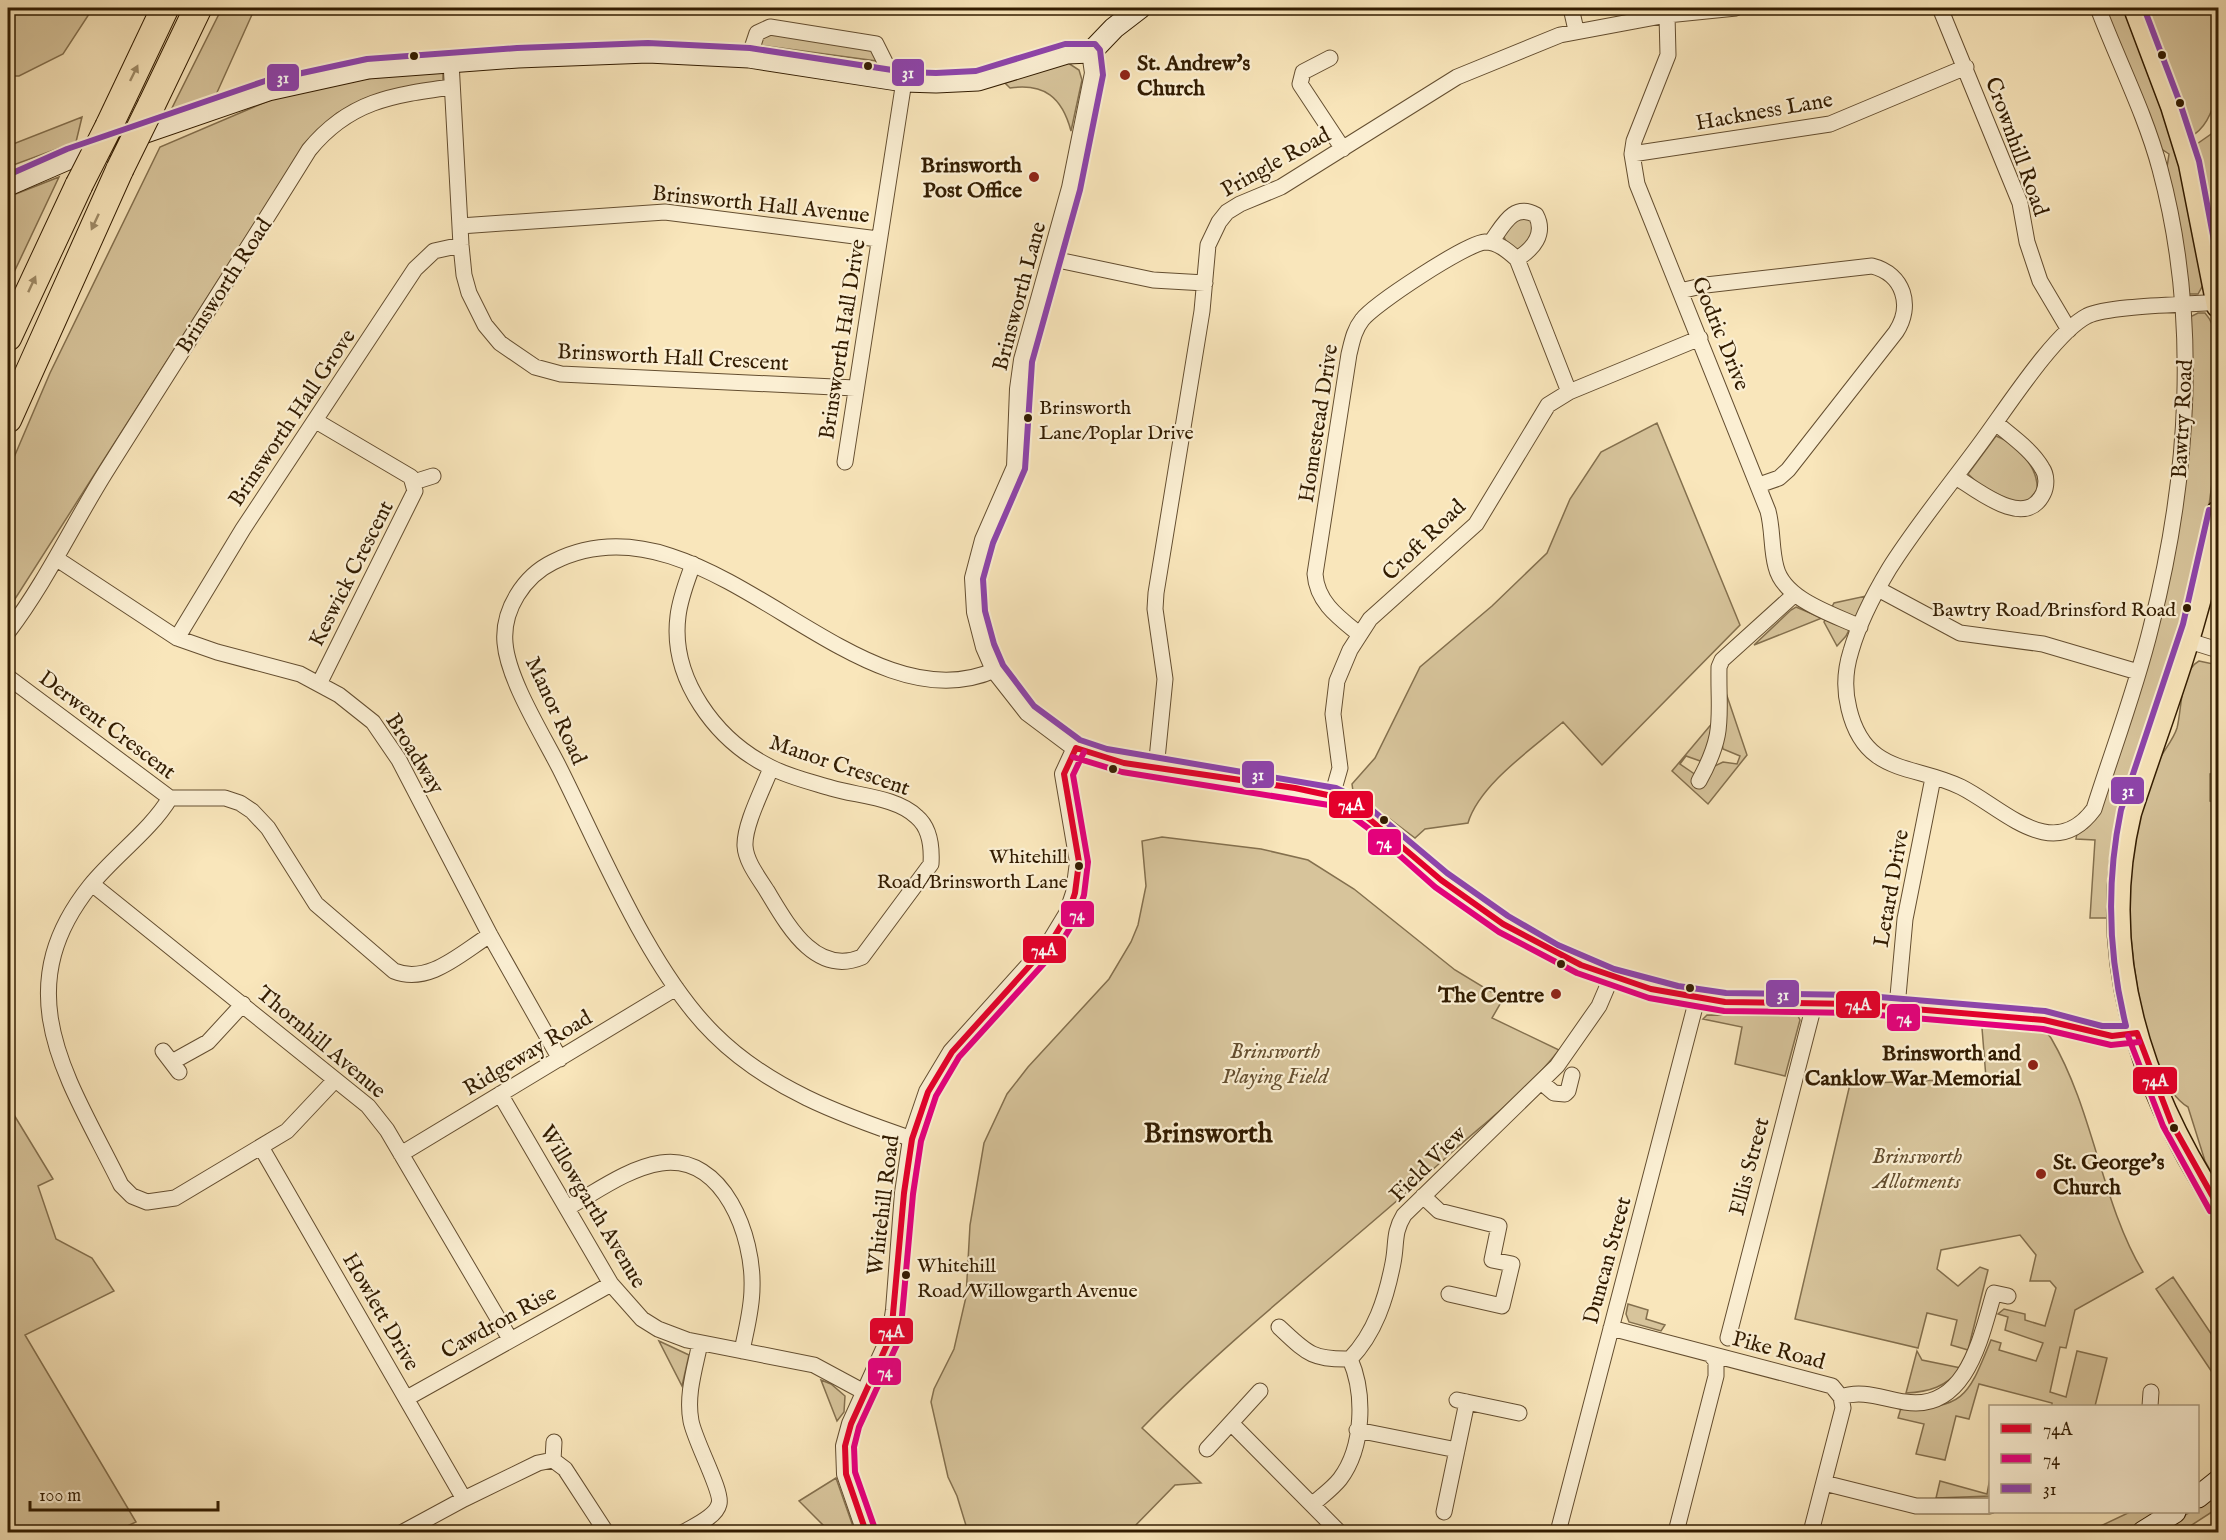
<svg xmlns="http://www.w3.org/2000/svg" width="2226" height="1540" font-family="'IM FELL English',serif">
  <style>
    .green { fill: #d7c49b; stroke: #84704e; stroke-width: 1.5 }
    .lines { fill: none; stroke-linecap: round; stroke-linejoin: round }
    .minor-casing { stroke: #644e30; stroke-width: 17 }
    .tertiary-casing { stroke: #644e30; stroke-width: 20 }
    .secondary-casing { stroke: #321c01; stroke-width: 23 }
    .primary-casing { stroke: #321c01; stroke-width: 25 }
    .motorway-casing { stroke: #321c01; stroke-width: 29 }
    .minor { stroke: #fbefd3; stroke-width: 15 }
    .tertiary { stroke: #fbefd3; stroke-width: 18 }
    .secondary { stroke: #fbefd3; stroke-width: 21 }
    .primary { stroke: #f9e6bb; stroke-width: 22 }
    .motorway { stroke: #f9e6bb; stroke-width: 27 }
    .motorway-bridge-casing { stroke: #321c01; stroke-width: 29; stroke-linecap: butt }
    .motorway-bridge { stroke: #f9e6bb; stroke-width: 27 }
    .bus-1-casing { stroke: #fbefd3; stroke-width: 10 }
    .bus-2-casing { stroke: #fbefd3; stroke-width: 10 }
    .bus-3-casing { stroke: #fbefd3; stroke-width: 10 }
    .bus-1 { stroke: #e4002b; stroke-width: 6 }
    .bus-2 { stroke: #e5007d; stroke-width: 6 }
    .bus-3 { stroke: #8e44ad; stroke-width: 6 }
    .oneway { fill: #9f8b67 }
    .bus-dot { fill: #321c01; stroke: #fbefd3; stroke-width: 2 }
    .poi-dot { fill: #8f2418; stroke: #fbefd3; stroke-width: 2 }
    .labels { text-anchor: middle; stroke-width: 4.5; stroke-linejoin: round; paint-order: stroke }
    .bus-label { font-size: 20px; fill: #321c01; stroke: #fbefd3; text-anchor: start }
    .poi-label { font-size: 22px; font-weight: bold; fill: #321c01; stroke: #fbefd3; text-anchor: end }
    .street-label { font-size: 22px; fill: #321c01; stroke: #fbefd3 }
    .park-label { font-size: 22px; font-style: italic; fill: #644e2f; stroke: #fbefd3 }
    .district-label { font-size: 28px; font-weight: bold; fill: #321c01; stroke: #fbefd3 }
    .line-badge { stroke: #fbefd3; stroke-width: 2 }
    .badge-label { font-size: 16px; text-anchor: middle; font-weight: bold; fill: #fff }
  </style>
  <rect width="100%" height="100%" fill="#f9e6bb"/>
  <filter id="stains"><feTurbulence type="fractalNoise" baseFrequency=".00333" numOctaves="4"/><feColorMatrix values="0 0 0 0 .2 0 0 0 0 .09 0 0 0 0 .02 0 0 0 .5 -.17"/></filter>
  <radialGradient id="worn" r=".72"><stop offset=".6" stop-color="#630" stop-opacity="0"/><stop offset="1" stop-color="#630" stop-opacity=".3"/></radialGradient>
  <path class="green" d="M8,8H93L63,54L19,76H8Z
    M222,8H255L215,97L170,112Z
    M2103,8H2123L2177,151L2203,285L2198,294H2188L2166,174L2169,154L2160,148Z
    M2145,8H2215L2218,15C2218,53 2226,118 2190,137Z
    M772,33L869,47L877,61L759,45L763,38Z
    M1065,61L1079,70L1082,80L1071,131C1062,97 1044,83 1010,88L1005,83L1007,79Z
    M439,71L443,74V80L440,84L366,98L337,113L307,141L8,610V476L12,462L50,373L160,147L287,93L346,81Z
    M82,117L76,142L8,167V146Z
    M2218,125V206H2212L2206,197L2194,146L2214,132Z
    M59,177L8,285V197Z
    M1519,216L1535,222L1528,247L1520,251L1508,245L1504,237L1505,231Z
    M2198,313H2205C2221,330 2218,365 2218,387C2218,462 2207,535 2188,607C2168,685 2133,759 2114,837C2108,863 2108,891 2107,918H2090L2095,840L2076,839L2077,833L2087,828L2098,814L2157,628L2190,317Z
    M1657,423L1740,625L1602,765L1563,722C1533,748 1479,785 1468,823L1425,829L1415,838L1353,791L1352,784L1375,758L1420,667L1492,606L1547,553L1570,499L1601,452Z
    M1996,436C2016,443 2039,468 2037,490L2028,501L2017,504L1981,486L1968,474Z
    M1866,596L1846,636L1837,646L1824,622L1834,603Z
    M1796,607L1822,618L1754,645L1791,610Z
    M2199,661L2218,665V773L2210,774V801L2218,802V1184L2205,1161L2188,1107C2139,1079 2121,903 2132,852C2138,823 2145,790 2157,764C2162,752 2173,741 2177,728C2182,709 2180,671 2199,661Z
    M1725,690L1747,755L1708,804L1672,771L1714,721L1703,762L1686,756L1680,764L1696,775L1723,762L1737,764L1740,756L1723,749L1722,743Z
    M1162,837L1261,849L1308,860L1354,889L1455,970L1503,999L1492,1018L1559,1050C1529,1089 1488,1120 1451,1153C1349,1246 1238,1329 1142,1428L1201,1483L1175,1485L1129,1532H968L957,1496L948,1477L931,1402L934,1389L954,1349L966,1297L970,1225L984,1143L1007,1094L1028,1067L1109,979L1131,942L1138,925L1146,886L1142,841Z
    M1707,1015L1798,1016L1800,1020L1785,1076L1735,1064L1742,1027L1703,1019Z
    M1982,1028L2047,1033L2051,1038C2094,1111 2101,1202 2143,1272L2075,1310L2066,1348L2060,1347L2050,1392L2066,1397L2077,1351L2107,1358L2095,1406H2052V1403L1979,1384L1969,1419L1956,1416L1945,1460L1916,1454L1924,1424L1898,1418L1901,1408C1965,1409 1968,1396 1991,1340L2001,1343L1999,1350L2036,1361L2043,1343L2005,1330L2008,1317L1998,1314L2004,1309L2025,1314V1320L2045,1326L2056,1288L2050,1281H2030L2036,1255L2020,1235L1941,1250L1937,1269L1958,1286L1980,1267L1988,1270L1968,1350L1951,1345L1957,1320L1927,1313L1918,1348L1795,1319L1850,1084L1986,1078Z
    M8,1105L53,1179L38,1186L56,1239L92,1258L114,1291L25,1335L136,1522L114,1532H8Z
    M2173,1277L2218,1344V1381L2156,1289Z
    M1628,1304L1648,1310L1646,1319L1665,1325L1661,1331L1629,1322L1626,1314Z
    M659,1341L689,1355L682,1386Z
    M1917,1351L1922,1360L1961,1368C1946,1387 1929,1392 1906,1393Z
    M821,1380L831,1384L845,1396L844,1412L837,1421Z
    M836,1478L855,1532H830L799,1501Z
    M1990,1478V1496L1936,1498L1940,1481L1987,1494Z
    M2218,1493V1508L2181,1532H2158L2190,1512H2198V1507Z
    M2130,1512H2160L2127,1532H2088Z"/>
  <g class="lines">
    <defs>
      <path id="minor" d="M1571,8L1576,30
        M1940,8L2020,203L2027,242L2040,281L2069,330
        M2098,8C2118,61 2145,113 2160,169C2200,318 2189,479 2151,627C2136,689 2113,749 2094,809C2053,865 2003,808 1961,787C1914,764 1865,776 1849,709C1844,690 1845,670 1851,651C1859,623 1874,594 1889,569C1916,526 1950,485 1980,444C2004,412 2054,333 2087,316C2110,305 2188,305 2218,302
        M1667,15L1668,55L1634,141L1632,154L1637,184L1768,511C1773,530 1771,549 1776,567C1784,600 1833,614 1860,627
        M749,57L757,33L770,27L876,44L887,66L885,78
        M1330,58L1303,72L1300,84L1343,149
        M451,62L461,245L464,275L469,293L485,325L500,343L535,367L561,374L855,388
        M1632,154L1830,124L1966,67
        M2201,222L2218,218
        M460,226L665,212L878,239
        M1491,242C1503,226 1513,202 1536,215C1546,234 1533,249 1517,259
        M1053,259L1153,280L1205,283
        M1680,291L1706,285L1872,266C1904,274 1913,306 1896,332L1788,470L1779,478L1759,485
        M316,421L411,477L415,491L320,682
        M845,462L904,81
        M1956,477C1977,490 2025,530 2043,494C2047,486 2047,475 2042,468C2032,450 2011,436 1996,423
        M414,482L433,476
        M57,559L177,638L217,652L300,674L339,695L373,722L399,760L490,935L560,1059
        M693,564C687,581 680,598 678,616C670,679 716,740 770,767C789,777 811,782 831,788C857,796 897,797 917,817C930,828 932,847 931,864L862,957C815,977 787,924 767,891C759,878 746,862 745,846C744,825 763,789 771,768
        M1878,589L1960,633L2043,644L2138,672
        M8,632C46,582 72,526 105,473C173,365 242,258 309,150C349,101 392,95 452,87
        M1359,634C1338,617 1317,602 1315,574L1349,354C1352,342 1354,330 1362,320C1374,304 1467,243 1485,242C1498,242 1508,251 1517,259L1569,392
        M177,638L243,529L415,269L434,251L461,245
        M2186,640L2218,650
        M8,677L170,798H225L240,803L252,811L268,828L316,904L394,971C429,985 461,953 490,935
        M1156,769L1165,679L1155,609L1156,593L1202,311L1208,245L1219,222L1227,212L1240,204L1281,187L1457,77L1560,35L1667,15L1736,8
        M1699,781C1726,732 1718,718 1719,667L1722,660L1795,594
        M1332,796L1340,768L1333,714L1337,681L1350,650L1370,619L1476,524L1548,405L1569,392L1700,338
        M170,798C150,831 115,855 90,886C4,994 70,1081 121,1185L132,1196L147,1202L175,1198L287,1131L335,1080
        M92,884L368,1106L387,1130L510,1339
        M1897,1007L1905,919L1933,778
        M163,1051L179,1072
        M172,1062L208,1042L243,1004
        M1541,1082L1554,1093L1565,1094L1568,1091L1572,1075
        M500,1094L611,1284L642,1319L658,1329L687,1340L814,1365L866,1393
        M912,1139C841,1115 768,1088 714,1034C650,971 601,851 560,769C543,735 508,680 505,643C502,610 524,576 553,562C706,484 853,733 995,670
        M261,1147L464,1499
        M401,1154L676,988
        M1423,1196L1439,1211L1499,1226L1492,1260L1512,1264L1502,1306L1449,1294
        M567,1208C596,1192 628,1168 661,1163C724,1154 754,1237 752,1288C752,1309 746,1330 742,1351
        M1279,1327C1306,1352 1311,1360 1350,1359
        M1611,1328L1832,1386L1841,1397C1862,1389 1884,1399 1905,1402C1967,1412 1981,1336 1994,1293L2008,1296
        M1728,1338L1814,1005
        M1350,1359C1375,1333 1386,1299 1393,1263C1397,1243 1393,1233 1404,1215L1557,1066L1599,1006L1611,978
        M407,1398L611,1284
        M1457,1400L1519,1413
        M2150,1406L2151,1392
        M1231,1423L1339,1532
        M1357,1430L1457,1450
        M1207,1449L1260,1391
        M553,1460L554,1442
        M1824,1483L1916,1506H1990
        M1313,1504C1322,1496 1333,1488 1340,1479C1364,1447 1365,1393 1350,1359
        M1444,1512L1467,1402
        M403,1532L464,1499L538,1463L553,1460L565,1469L606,1532
        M684,1532C694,1526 716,1517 719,1504C723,1492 695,1442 691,1421C686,1395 695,1368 700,1343
        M1558,1532L1697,999
        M1676,1532L1716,1376V1361L1710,1354
        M1811,1532L1843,1408L1841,1397"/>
      <path id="tertiary" d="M1091,52L1094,73L1071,188L1023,360L1019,389L1016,467L984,540L974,578L976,612L985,647L995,670L1028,712L1076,748L1105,758L1332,796L1354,806L1378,824L1441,880L1503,924L1554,953L1611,978L1676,995L1725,1002L1855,1004L2044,1020C2078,1026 2101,1042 2137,1033
        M866,1532L846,1474L845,1446L851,1424L891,1336L895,1310L904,1193L912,1139L928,1092L952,1052L1051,942L1068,914L1075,893L1079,862L1064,774L1076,748"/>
      <path id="secondary" d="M8,185L70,158L268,90L368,68L518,57L648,52L749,57L904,81L936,82L978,80L1067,53L1091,52L1114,28L1140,8
        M2198,1497L2218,1481
        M2143,1532L2175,1512"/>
      <path id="primary" d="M2135,8L2172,106L2190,164L2218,306
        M2218,512C2203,615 2162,714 2130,813C2096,954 2141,1088 2218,1206"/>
      <path id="motorway" d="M151,106L198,8
        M109,126L165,8
        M8,337L79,185
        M8,419L120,169"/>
    </defs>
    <use href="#minor" class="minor-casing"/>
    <use href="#tertiary" class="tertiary-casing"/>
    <use href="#secondary" class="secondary-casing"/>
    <use href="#primary" class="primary-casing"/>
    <use href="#motorway" class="motorway-casing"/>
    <use href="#minor" class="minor"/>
    <use href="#tertiary" class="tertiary"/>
    <use href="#secondary" class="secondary"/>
    <use href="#primary" class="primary"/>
    <use href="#motorway" class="motorway"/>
    <defs>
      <path id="motorway-bridge" d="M120,169L151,106
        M79,185L109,126"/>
    </defs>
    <use href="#motorway-bridge" class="motorway-bridge-casing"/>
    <use href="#motorway-bridge" class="motorway-bridge"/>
    <defs>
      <path id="bus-1" d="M1076,748L1124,763L1295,788L1332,796L1354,806L1441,880L1503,924L1581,965L1651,989L1725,1002L1855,1004L2044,1020L2112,1036L2137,1033
        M2137,1033L2171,1122L2218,1206
        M866,1532L846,1474L845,1446L851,1424L891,1336L904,1193L912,1139L928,1092L952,1052L1051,942L1068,914L1075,893L1079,862L1064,774L1076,748"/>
      <path id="bus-2" d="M1073,757L1122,772L1329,805L1349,814L1372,831L1435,887L1499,932L1577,973L1649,998L1724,1011L1855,1013L2043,1029L2111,1045L2139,1042
        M2128,1036L2163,1126L2210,1211
        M875,1529L855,1472L854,1447L859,1427L900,1338L913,1194L921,1141L936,1096L959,1057L1058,948L1076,918L1084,895L1088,862L1073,775L1084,752"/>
      <path id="bus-3" d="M2144,8L2180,103L2199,161L2218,262
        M8,175L67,149L265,81L367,59L517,48L648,43L750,48L905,72L936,73L976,71L1065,44H1095L1100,50L1103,75L1080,190L1032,362L1025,469L993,543L983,579L985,611L994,644L1003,665L1034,706L1080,740L1107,749L1336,788L1359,799L1447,873L1508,916L1558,945L1614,969L1678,986L1726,993L1856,995L2045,1011L2102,1026H2126C2108,954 2106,883 2121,810L2183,624L2209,510"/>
    </defs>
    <use href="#bus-1" class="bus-1-casing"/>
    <use href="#bus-2" class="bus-2-casing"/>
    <use href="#bus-3" class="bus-3-casing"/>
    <use href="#bus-1" class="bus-1"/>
    <use href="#bus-2" class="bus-2"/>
    <use href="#bus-3" class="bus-3"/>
  </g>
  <defs><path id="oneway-solid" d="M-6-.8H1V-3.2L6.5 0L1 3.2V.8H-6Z" transform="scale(1.5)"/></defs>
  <g class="oneway">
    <use href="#oneway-solid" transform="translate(134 73) rotate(-64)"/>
    <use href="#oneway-solid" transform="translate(95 222) rotate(115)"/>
    <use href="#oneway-solid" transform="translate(32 284) rotate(-65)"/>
  </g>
  <g class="bus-dot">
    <circle cx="2162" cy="55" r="5"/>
    <circle cx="414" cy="56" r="5"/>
    <circle cx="868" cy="66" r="5"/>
    <circle cx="2180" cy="103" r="5"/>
    <circle cx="1028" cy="418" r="5"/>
    <circle cx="2187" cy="608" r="5"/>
    <circle cx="1113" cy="769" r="5"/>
    <circle cx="1384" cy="820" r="5"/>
    <circle cx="1079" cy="866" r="5"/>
    <circle cx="1561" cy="964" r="5"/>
    <circle cx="1690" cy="988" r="5"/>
    <circle cx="2174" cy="1128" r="5"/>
    <circle cx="906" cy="1275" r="5"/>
  </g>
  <g class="poi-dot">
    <circle cx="1125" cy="75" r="6"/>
    <circle cx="1034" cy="177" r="6"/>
    <circle cx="1556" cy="994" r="6"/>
    <circle cx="2033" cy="1065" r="6"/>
    <circle cx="2041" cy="1174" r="6"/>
  </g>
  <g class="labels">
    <g class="bus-label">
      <text x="1039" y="414">Brinsworth<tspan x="1039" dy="25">Lane/Poplar Drive</tspan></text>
      <text x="2176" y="616" text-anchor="end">Bawtry Road/Brinsford Road</text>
      <text x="1068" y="863" text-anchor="end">Whitehill<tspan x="1068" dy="25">Road/Brinsworth Lane</tspan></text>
      <text x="917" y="1272">Whitehill<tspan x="917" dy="25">Road/Willowgarth Avenue</tspan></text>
    </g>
    <g class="poi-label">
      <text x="1137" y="70" text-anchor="start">St. Andrew's<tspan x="1137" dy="25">Church</tspan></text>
      <text x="1022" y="172">Brinsworth<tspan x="1022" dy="25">Post Office</tspan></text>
      <text x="1544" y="1002">The Centre</text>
      <text x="2021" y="1060">Brinsworth and<tspan x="2021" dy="25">Canklow War Memorial</tspan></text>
      <text x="2053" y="1169" text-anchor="start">St. George's<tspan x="2053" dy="25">Church</tspan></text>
    </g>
    <g class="street-label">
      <text transform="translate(1764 110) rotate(-10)" y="8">Hackness Lane</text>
      <text transform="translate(2018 146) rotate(70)" y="8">Crownhill Road</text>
      <text transform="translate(1275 161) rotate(-29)" y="8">Pringle Road</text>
      <text transform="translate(761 203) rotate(6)" y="8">Brinsworth Hall Avenue</text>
      <text transform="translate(223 285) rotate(-57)" y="8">Brinsworth Road</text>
      <text transform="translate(1018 296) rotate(-75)" y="8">Brinsworth Lane</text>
      <text transform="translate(1722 333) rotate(68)" y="8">Godric Drive</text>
      <text transform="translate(841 339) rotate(-81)" y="8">Brinsworth Hall Drive</text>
      <text transform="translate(673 356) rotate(3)" y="8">Brinsworth Hall Crescent</text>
      <text transform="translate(291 417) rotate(-56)" y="8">Brinsworth Hall Grove</text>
      <text transform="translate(2181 419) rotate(-87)" y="8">Bawtry Road</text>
      <text transform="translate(1317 423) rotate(-81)" y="8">Homestead Drive</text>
      <text transform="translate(1423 539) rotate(-44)" y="8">Croft Road</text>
      <text transform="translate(350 573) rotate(-63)" y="8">Keswick Crescent</text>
      <text transform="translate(557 710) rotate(65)" y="8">Manor Road</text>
      <text transform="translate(108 724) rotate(37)" y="8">Derwent Crescent</text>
      <text transform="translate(416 753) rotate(58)" y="8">Broadway</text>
      <text transform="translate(840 764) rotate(19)" y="8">Manor Crescent</text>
      <text transform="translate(1890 888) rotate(-80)" y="8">Letard Drive</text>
      <text transform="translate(322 1041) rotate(40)" y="8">Thornhill Avenue</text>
      <text transform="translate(527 1052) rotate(-31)" y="8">Ridgeway Road</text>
      <text transform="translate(1427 1163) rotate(-45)" y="8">Field View</text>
      <text transform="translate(1748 1166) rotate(-75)" y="8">Ellis Street</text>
      <text transform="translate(882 1205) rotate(-83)" y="8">Whitehill Road</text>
      <text transform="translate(594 1206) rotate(59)" y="8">Willowgarth Avenue</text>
      <text transform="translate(1606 1260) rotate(-75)" y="8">Duncan Street</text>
      <text transform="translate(382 1311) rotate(60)" y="8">Howlett Drive</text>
      <text transform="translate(498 1321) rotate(-29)" y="8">Cawdron Rise</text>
      <text transform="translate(1779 1349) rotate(15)" y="8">Pike Road</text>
    </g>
    <g class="park-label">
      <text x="1275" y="1058">Brinsworth<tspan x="1275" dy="25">Playing Field</tspan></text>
      <text x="1917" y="1163">Brinsworth<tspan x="1917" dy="25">Allotments</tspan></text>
    </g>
    <g class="district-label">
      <text x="1208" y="1142">Brinsworth</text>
    </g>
  </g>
  <g class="line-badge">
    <rect x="891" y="58" width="34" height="29" rx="6" fill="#8e44ad"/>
    <rect x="266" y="63" width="34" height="29" rx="6" fill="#8e44ad"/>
    <rect x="1241" y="760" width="34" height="29" rx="6" fill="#8e44ad"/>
    <rect x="2110" y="776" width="35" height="29" rx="6" fill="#8e44ad"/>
    <rect x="1328" y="790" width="46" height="29" rx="6" fill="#e4002b"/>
    <rect x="1367" y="828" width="35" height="28" rx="6" fill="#e5007d"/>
    <rect x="1060" y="900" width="35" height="28" rx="6" fill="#e5007d"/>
    <rect x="1022" y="935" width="45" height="29" rx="6" fill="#e4002b"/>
    <rect x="1765" y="979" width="35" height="29" rx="6" fill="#8e44ad"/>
    <rect x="1835" y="990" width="46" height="29" rx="6" fill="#e4002b"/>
    <rect x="1886" y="1003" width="35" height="29" rx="6" fill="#e5007d"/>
    <rect x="2132" y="1066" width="46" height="29" rx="6" fill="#e4002b"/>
    <rect x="869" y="1317" width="45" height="28" rx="6" fill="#e4002b"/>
    <rect x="867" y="1357" width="35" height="29" rx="6" fill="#e5007d"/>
  </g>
  <g class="badge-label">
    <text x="908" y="78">31</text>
    <text x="283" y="83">31</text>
    <text x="1258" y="780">31</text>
    <text x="2128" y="796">31</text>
    <text x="1351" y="810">74A</text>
    <text x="1384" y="848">74</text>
    <text x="1077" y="920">74</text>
    <text x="1044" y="955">74A</text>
    <text x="1783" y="1000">31</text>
    <text x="1858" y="1010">74A</text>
    <text x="1904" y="1023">74</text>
    <text x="2155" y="1086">74A</text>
    <text x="891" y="1337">74A</text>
    <text x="885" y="1377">74</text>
  </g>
  <rect width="2226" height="1540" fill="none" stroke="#f9e6bb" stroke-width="30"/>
  <rect x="9" y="9" width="2208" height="1522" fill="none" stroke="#321c01" stroke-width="3"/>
  <rect x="15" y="15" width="2196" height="1510" fill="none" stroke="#321c01" stroke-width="1.5"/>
  <rect x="1989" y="1405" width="210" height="108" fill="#fbefd3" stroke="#ab9b7f" stroke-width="1.5"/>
  <rect x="2001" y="1424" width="30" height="9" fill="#e4002b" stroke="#ab9b7f" stroke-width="1.5"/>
  <text x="2043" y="1435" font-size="18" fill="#321c01">74A</text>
  <rect x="2001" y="1454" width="30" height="9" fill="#e5007d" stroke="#ab9b7f" stroke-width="1.5"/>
  <text x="2043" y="1465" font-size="18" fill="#321c01">74</text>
  <rect x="2001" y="1484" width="30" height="9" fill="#8e44ad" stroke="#ab9b7f" stroke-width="1.5"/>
  <text x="2043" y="1495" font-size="18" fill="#321c01">31</text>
  <path d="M30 1501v9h188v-9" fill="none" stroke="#321c01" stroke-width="3"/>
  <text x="39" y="1501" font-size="18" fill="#321c01" stroke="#fbefd3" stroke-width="4.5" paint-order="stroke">100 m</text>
  <rect width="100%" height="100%" filter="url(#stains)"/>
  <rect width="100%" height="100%" fill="url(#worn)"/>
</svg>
